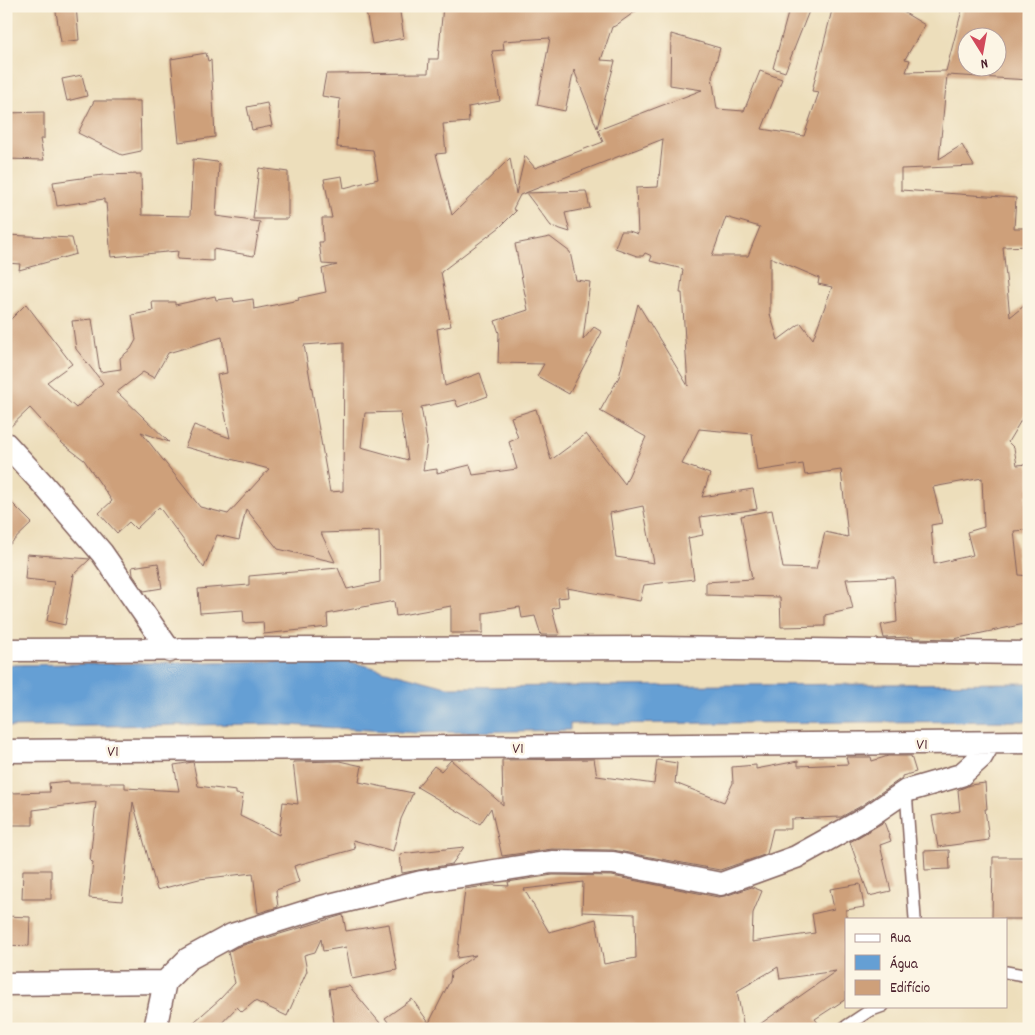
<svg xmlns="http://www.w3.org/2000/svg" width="1035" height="1035" font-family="Dekko,sans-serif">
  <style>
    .water { fill: #659fd4; stroke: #585f80 }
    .building { fill: #cea07a; fill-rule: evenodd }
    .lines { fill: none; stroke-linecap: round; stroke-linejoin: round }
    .lane-casing { stroke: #83625d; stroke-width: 14 }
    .street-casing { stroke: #83625d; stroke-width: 25 }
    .lane { stroke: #fff; stroke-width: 11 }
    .street { stroke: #fff; stroke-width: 22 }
    .labels { text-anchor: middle; stroke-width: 5; stroke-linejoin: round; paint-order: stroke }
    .street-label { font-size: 16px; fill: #4a1f2b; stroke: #fcf5e5 }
  </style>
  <rect width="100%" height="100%" fill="#fcf5e5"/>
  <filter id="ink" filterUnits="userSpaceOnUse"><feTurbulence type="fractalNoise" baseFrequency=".02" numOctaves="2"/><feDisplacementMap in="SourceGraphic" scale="10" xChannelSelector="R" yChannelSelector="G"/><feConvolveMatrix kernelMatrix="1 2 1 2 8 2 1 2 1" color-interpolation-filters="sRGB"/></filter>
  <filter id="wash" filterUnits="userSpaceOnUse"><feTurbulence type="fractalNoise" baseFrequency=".0096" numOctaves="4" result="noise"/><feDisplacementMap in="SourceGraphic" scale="20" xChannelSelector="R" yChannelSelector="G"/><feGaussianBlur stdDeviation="1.12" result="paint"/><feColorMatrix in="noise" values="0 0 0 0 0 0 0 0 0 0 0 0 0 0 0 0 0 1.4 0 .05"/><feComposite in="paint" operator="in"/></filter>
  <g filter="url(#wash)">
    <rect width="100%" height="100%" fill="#eddebb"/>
    <path class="water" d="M344,660L447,687L1029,683V721L570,724V730L417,733L272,724L6,727V665Z"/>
    <g id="blocks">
      <path class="building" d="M55,6H76L79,40L61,42Z
        M365,6H399L404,38L372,44Z
        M443,6H643L615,26L612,27L601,60L615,61L597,128L574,70L565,111L537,105L550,38L503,41L504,50L492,51L500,101L468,107L469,122L443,124L446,153L436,154L452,215L510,158L516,194L525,156L535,168L603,142L598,130L702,90L670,85L671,34L720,48L712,77L717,109L744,111L760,71L782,79L762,129L804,136L819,92L812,91L833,6H893L925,25L905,59L910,60L906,72L946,71L963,6H1029V80L947,75L939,159L962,145L974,166L901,169V190L1016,198L1014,228H1029V246L1003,247L1010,317L1029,302V407L1008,442L1014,448L1017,465L1029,464V495H1026L1028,530L1014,531L1019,575L1029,576V623L954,639L913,638V637L884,638L881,625L897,622L894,577L846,579L853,609L825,615V626L781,627L780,597L706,595V582L752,579L741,516L772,510L783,568L816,569L825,532L848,537L841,470L805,475L803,464L757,471L752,434L699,429L682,464L710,474L702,497L753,489L757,509L700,517L703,535L688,538L694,579L644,585L640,601L567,588L568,597L558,598L559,607L552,609L559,635H541L535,616L522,618L520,607L483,613V633H451V606L396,616L394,601L327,614L328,627L264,634L263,622L244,623L243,610L200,613L198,589L249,585V576L338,568L347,589L380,582L379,531L321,533L335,562L278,549L246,509L239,540L217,535L204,568L159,507L136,529L129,522L117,533L99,513L112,501L84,460L63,444L30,408L6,431V324L26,304L72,364L47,382L76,408L103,383L76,349L72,321L92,319L100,372L121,369L120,358L131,349L136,340L132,315L153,311L152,302H175V305L215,296L216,300L233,298L234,302L253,299L254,309L299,300L298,298L326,292L322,269L337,265L322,264L319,242H323L322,218H332L324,179L342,176L344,188L378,179L373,150L337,147L340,99L322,96L326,74L428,73L429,59H438ZM968,38H998V68H968ZM663,139L658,187L636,188L638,234L629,231H621L615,248L637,256H643L645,253L652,256L650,261L683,269L680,293H682L688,386L638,304L619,377L600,411L646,437L625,484L586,434L551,460L536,409L511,417L518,438L509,442L517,469L473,475L470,465L437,473V469L423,471L427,442L421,407L455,400L458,407L488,396L480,373L445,386L437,329L451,326L441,272L500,227L516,211L513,209L520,195ZM726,217L760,227L748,256H712ZM770,257L819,278L818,284L832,287L813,339L801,323L778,340L770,314ZM222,337L227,373L217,375L230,438L194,425L185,447L269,469L228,514L200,507L141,432L169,442L117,392L143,372L154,378L168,353ZM344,342L343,491L330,492L304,345ZM400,412L408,460L361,447L365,413ZM982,478L984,527L967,532L973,555L934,564L931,525L942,523L933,487ZM643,506L654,563L616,557L610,513Z
        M790,6H811L785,72L773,68Z
        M206,53L208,61L211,60L215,137L179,142L171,59Z
        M82,75L87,96L67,101L62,79Z
        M94,101H140L141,151L122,155L78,133Z
        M267,103L272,126L252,130L247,107Z
        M44,112V139H40L44,160L6,159V113Z
        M193,159L217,162L219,164L216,216L260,222L254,256L213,249V261L177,259L178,251L111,257L106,203H104V199L57,206L53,182L103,175L141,174L142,215L190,216Z
        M259,168L288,172V219H253Z
        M586,191L590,208L565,213L570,232L551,226L526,193Z
        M6,235L72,238L76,254L19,270L20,264L6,263Z
        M550,237L570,252L576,280L590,282L583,340L594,327L602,332L569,394L537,376L544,364L498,363L499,333L495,321L528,310L515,244Z
        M6,497L32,523L6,548Z
        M27,554L90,559L72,576L74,575L65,625L47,621L54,582L25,579Z
        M158,563L162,588L144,591L133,575L132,567Z
        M888,756H911L916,772L902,776V778L861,806L841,817L791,819V829H773L767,854L720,870L613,850L552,849L502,856L491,808L480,824L417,787L434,766L441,771L451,760L503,805L502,760L594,759L597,776L654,784L657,760L677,763L675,783L724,802L733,783L732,767L756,765V769L798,761V766L848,764L846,757H871L872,761Z
        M339,761L362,766L359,782L413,793L401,819L393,851L353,840L355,849L294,866L299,882L276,890L278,907L258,913L253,873L199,879L157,890L133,802L122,901L89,898L93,862L90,861L96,802L33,810V825H12L11,793L50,792L49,783L69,781V783H125V788L179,791L174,765L193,762L198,786L236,791V794L243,795L240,816L279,835L283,802L298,804L293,762Z
        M985,783L987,809H985L989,840L938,847L932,816L960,811L958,790L970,785Z
        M884,822L891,841L880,845L891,891L869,896L850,842Z
        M464,847L452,864L402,873L400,854Z
        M949,850L950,869L925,870L924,851Z
        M993,857H1029V919H992Z
        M23,870H51V899H22Z
        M553,875L612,876L718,897L725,896L752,887L762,891L753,913L752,942L815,933L812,914L834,909L830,889L860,884L864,907L846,910V999L815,1019L823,1029H753L836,971L780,979L778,967L737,991L744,1029H393L385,1018L412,999L429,1023L450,981L451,972L476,955L457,958L465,889L492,885L509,886L508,882ZM583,882L582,912L635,914L636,958L604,964L596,919L549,932L524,889Z
        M343,915L346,931L389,924L397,970L352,979L346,947L323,951L321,939L315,952L304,955L307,971L287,1016L255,1001L242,1012L237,1007L216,1029H186L220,999L235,983L228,952L237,947Z
        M6,916L30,917L29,946L6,945Z
        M349,986L385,1029H335L329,989Z"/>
    </g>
  </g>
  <g filter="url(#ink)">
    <use href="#blocks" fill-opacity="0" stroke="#83625d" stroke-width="1"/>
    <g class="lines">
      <defs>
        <path id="lane" d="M906,791L915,919
          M1006,972L1029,976
          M842,1029L869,1011L883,1006"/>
        <path id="street" d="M6,444L41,482L102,553L170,651
          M6,650L657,648L1029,653
          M6,751L1029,742
          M6,984L165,982
          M155,1029L165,982L188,959L232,935L318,908L422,882L552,862L613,863L721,884L796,857L868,817L906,791L961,775L981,757L989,743"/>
      </defs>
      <use href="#lane" class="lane-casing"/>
      <use href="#street" class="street-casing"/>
      <use href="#lane" class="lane"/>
      <use href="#street" class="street"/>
    </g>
  </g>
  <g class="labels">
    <g class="street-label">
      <text transform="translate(922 743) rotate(-1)" y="6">V1</text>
      <text transform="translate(518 747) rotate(-1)" y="6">V1</text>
      <text transform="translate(113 750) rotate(-1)" y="6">V1</text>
    </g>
  </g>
  <rect width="1035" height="1035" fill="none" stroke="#fcf5e5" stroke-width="25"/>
  <rect x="845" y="918" width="162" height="90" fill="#fcf5e5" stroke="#b59f9b"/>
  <rect x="855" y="934" width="25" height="8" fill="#ffffff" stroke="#b59f9b"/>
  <text x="890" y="942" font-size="15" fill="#4a1f2b">Rua</text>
  <rect x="855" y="955" width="25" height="15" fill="#659fd4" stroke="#b59f9b"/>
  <text x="890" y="968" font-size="15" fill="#4a1f2b">Água</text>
  <rect x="855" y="980" width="25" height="15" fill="#cea07a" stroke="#b59f9b"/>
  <text x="890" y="992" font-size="15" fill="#4a1f2b">Edifício</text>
  <g transform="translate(982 52) rotate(169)"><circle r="24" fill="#fcf5e5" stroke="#b59f9b"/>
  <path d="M0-4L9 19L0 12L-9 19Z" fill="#d1495b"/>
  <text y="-8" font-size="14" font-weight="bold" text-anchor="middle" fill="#4a1f2b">N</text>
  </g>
</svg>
